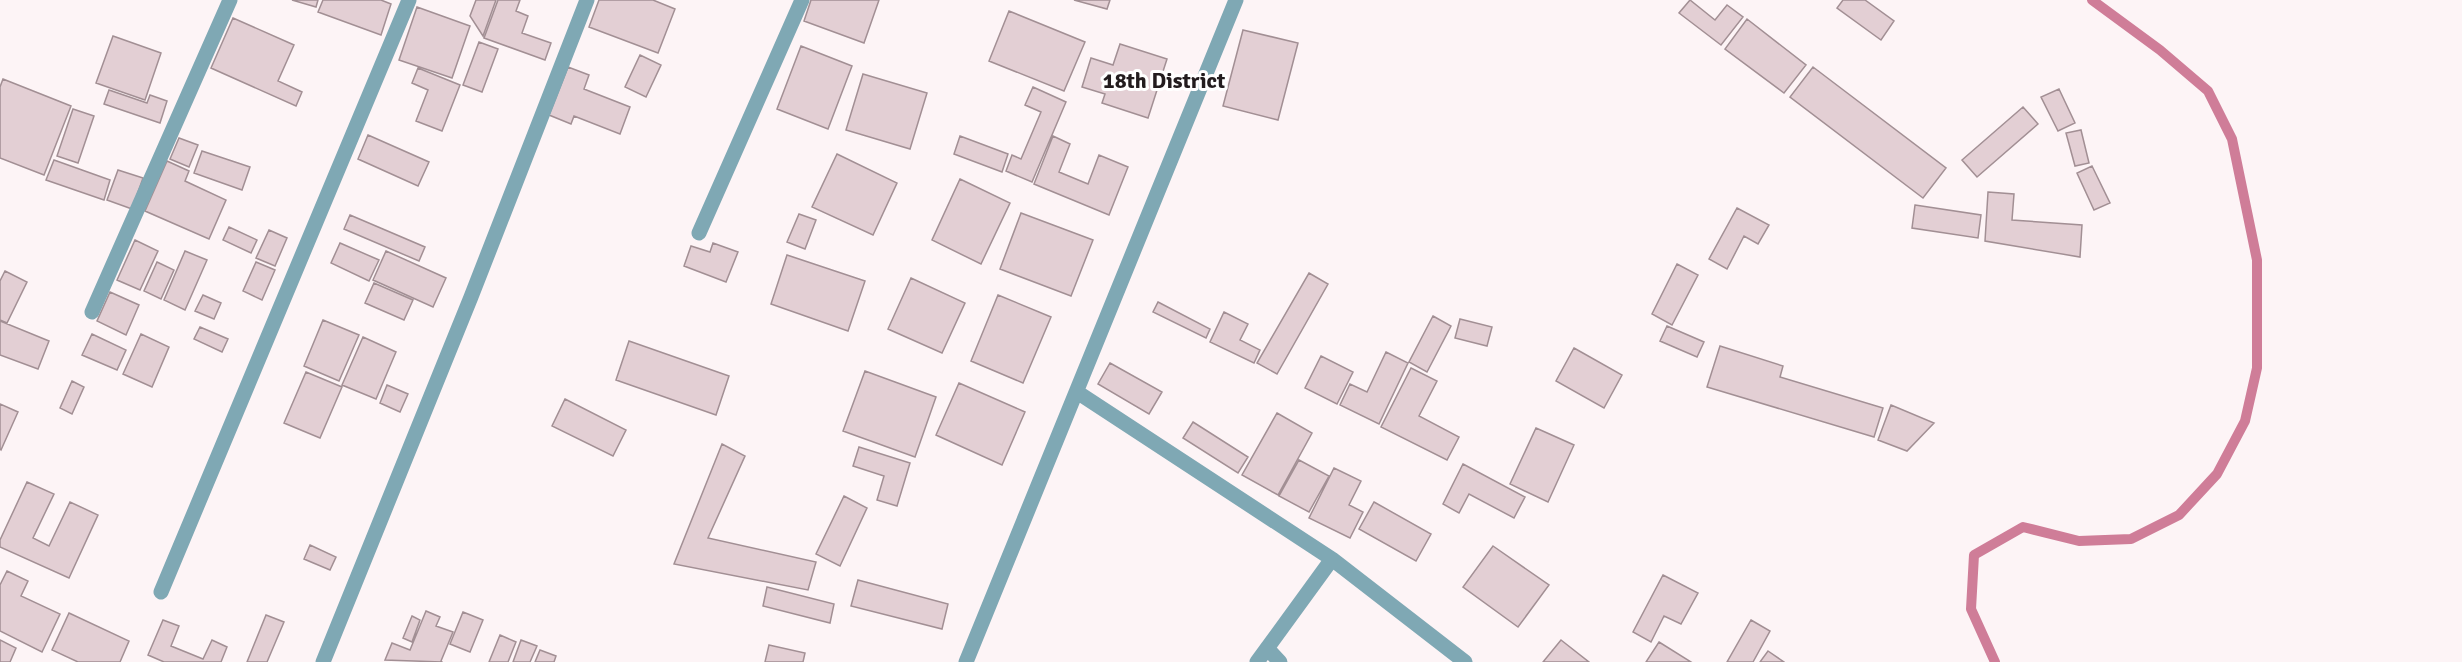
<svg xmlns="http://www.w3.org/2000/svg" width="2462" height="662" font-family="Signika,sans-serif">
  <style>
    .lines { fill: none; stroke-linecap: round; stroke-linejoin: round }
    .stream { stroke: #cf7d98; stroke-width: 10 }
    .building { fill: #e3cfd4; stroke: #a28f94; stroke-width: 1.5 }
    .minor { stroke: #7fa8b4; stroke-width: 15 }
    .labels { text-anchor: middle; stroke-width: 6; stroke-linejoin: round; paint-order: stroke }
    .district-label { font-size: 22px; font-weight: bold; fill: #231c1e; stroke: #fff }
  </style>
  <rect width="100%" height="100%" fill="#fdf4f6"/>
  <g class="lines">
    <path class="stream" d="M1995,662L1971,609L1974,555L2023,527L2079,541L2131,539L2179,515L2217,474L2245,421L2257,368V260L2232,139L2208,91L2160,50L2092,0"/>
  </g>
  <path class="building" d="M292,0H318L316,7Z
    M323,0H381L391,4L381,35L318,12Z
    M476,0H496L483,36L470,16Z
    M498,0H520L516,11L528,16L522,33L551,43L545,60L484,38Z
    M599,0H653L675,9L658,53L589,27Z
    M811,0H879L864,43L804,21Z
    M1074,0H1110L1107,9Z
    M1690,0L1715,20L1727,5L1743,17L1721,45L1679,13Z
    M1843,0H1865L1894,21L1881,40L1837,8Z
    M417,7L470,26L452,78L399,60Z
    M1009,11L1085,42L1064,91L989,61Z
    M233,18L294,45L278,81L302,92L296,106L211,68Z
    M1747,19L1806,65L1784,93L1725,49Z
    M1243,30L1298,43L1278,120L1223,106Z
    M113,36L161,53L145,100L96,83Z
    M479,42L498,49L482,92L463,85Z
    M1120,44L1167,59L1148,118L1102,103L1105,94L1082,87L1091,58L1113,65Z
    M801,46L852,66L828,129L777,109Z
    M640,55L661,65L646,97L625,87Z
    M568,67L589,75L584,89L630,107L620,134L574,116L571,124L549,115Z
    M1813,67L1946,168L1923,198L1790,97Z
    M418,68L460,85L442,131L416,121L428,90L412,83Z
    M863,74L927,93L910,149L846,130Z
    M3,79L71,106L44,175L0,158V87Z
    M1033,87L1066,102L1032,182L1006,171L1012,155L1021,159L1041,112L1025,105Z
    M2059,89L2075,123L2058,131L2041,97Z
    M109,90L147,103L150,95L167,101L160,123L104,104Z
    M2023,107L2038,124L1977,177L1962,160Z
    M73,109L94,116L78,163L57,156Z
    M2081,130L2089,163L2075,166L2066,133Z
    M368,135L429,162L418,186L358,159Z
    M960,136L1008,154L1002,172L954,154Z
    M1053,136L1070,144L1059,172L1088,184L1099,155L1128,167L1109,215L1034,184Z
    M179,138L198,145L189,167L170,159Z
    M202,151L250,167L242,190L194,173Z
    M837,154L897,183L873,235L812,207Z
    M54,160L110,180L104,200L46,180Z
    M167,161L189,171L185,181L226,200L209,239L145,211Z
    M2092,166L2110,203L2094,210L2077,173Z
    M118,170L143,178L132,209L107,200Z
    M960,179L1010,203L981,264L932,240Z
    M1988,192L2014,194L2012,220L2082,225L2080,257L1985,241Z
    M1915,205L1981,215L1978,238L1912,228Z
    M1737,208L1769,225L1758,244L1744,236L1727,269L1709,259Z
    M1021,213L1093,240L1071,296L1000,269Z
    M799,214L816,220L805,249L787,242Z
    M350,215L425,247L419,261L344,229Z
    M229,227L257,240L251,253L223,240Z
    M269,230L287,238L275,266L256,258Z
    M135,240L158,251L140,290L117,280Z
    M340,243L379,260L369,281L331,263Z
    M713,243L738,252L726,282L684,266L691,246L710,252Z
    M185,251L207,260L185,310L164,300Z
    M386,251L446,278L433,307L373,280Z
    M787,255L865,281L848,331L771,304Z
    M157,262L174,270L161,299L144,291Z
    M256,262L275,270L262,300L243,291Z
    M1677,264L1698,275L1672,325L1652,314Z
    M5,271L27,282L7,323L0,320V281Z
    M1309,273L1328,284L1277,374L1257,363Z
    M911,278L965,303L942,353L888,329Z
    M374,283L413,300L404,320L365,303Z
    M110,292L139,305L126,335L97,321Z
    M203,295L221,303L214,319L195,311Z
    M998,295L1051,317L1023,383L971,361Z
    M1158,302L1210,329L1206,338L1153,312Z
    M1224,312L1248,324L1240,340L1260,350L1254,363L1210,342Z
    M1433,316L1451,326L1427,372L1409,362Z
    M1460,319L1492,327L1487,346L1455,338Z
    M323,320L359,335L339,381L304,366Z
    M0,321L49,341L38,369L0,355Z
    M1667,326L1704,342L1697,357L1660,341Z
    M200,327L228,339L222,352L194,339Z
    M92,334L126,350L117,370L82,355Z
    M141,334L169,347L152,387L123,374Z
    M363,337L396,352L376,399L342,385Z
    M629,341L729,376L716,415L616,380Z
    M1720,346L1783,366L1780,377L1883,408L1874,437L1707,387Z
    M1574,348L1622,375L1604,408L1556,381Z
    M1386,352L1408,363L1379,424L1340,405L1350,384L1367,392Z
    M1321,356L1353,372L1337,404L1305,388Z
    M1110,363L1162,392L1149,414L1098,384Z
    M1411,368L1437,381L1419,416L1459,437L1447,460L1381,427Z
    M865,371L936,397L915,457L843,431Z
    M306,372L342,387L320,438L284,423Z
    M72,381L84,387L72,414L60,408Z
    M959,383L1025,412L1002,465L936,435Z
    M387,385L408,394L400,412L380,403Z
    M565,399L626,430L613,456L552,426Z
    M0,404L18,412L1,450L0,449Z
    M1891,405L1934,423L1907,451L1878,440Z
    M1277,413L1312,433L1278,495L1242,475Z
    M1193,422L1248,457L1238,473L1183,438Z
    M1536,428L1574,445L1548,502L1510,484Z
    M722,444L745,456L708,538L816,562L808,590L674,564Z
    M859,447L910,463L897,506L877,500L884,476L853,466Z
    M1299,460L1329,476L1309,512L1279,496Z
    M1463,464L1525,497L1514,518L1469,494L1459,513L1443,504Z
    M1334,468L1361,481L1349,505L1363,512L1350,538L1309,518Z
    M27,482L54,494L33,538L49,546L70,502L98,515L69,578L0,547V540Z
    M844,496L867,508L840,566L816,554Z
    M1374,502L1431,534L1416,561L1359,529Z
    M310,545L336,557L330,570L304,559Z
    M1493,546L1549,585L1518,627L1463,587Z
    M7,571L28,581L21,596L60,614L42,652L0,631V585Z
    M1663,575L1698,593L1681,624L1664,616L1651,642L1633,632Z
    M858,580L948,604L942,629L851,606Z
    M767,587L834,604L830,623L763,606Z
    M426,611L440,617L436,626L453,632L441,661L442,662L385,660L392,643L410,650Z
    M463,612L483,620L470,652L450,644Z
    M69,613L129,641L120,662H78L52,650Z
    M266,615L284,622L267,662H247Z
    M412,616L420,620L412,642L403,638Z
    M163,620L179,626L171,646L203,659L212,640L227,647L221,662H164L148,655Z
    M1751,620L1770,631L1753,662H1727Z
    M500,635L516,642L508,662H489Z
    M0,640L16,648L10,662H0Z
    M521,640L537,646L530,662H513Z
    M1561,640L1589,662H1543Z
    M1659,642L1691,662H1646Z
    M769,645L805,653L803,662H765Z
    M540,650L556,656L554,662H535Z
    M1768,651L1784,662H1760Z"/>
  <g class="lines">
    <path class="minor" d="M699,233L802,0
      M92,312L230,0
      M1077,392L1332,559L1465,662
      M161,592L409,0
      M1267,648L1280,662
      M323,662L471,297L587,0
      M966,662L1236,0
      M1257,662L1332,559"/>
  </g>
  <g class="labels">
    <g class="district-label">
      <text x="1164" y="88">18th District</text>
    </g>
  </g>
</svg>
